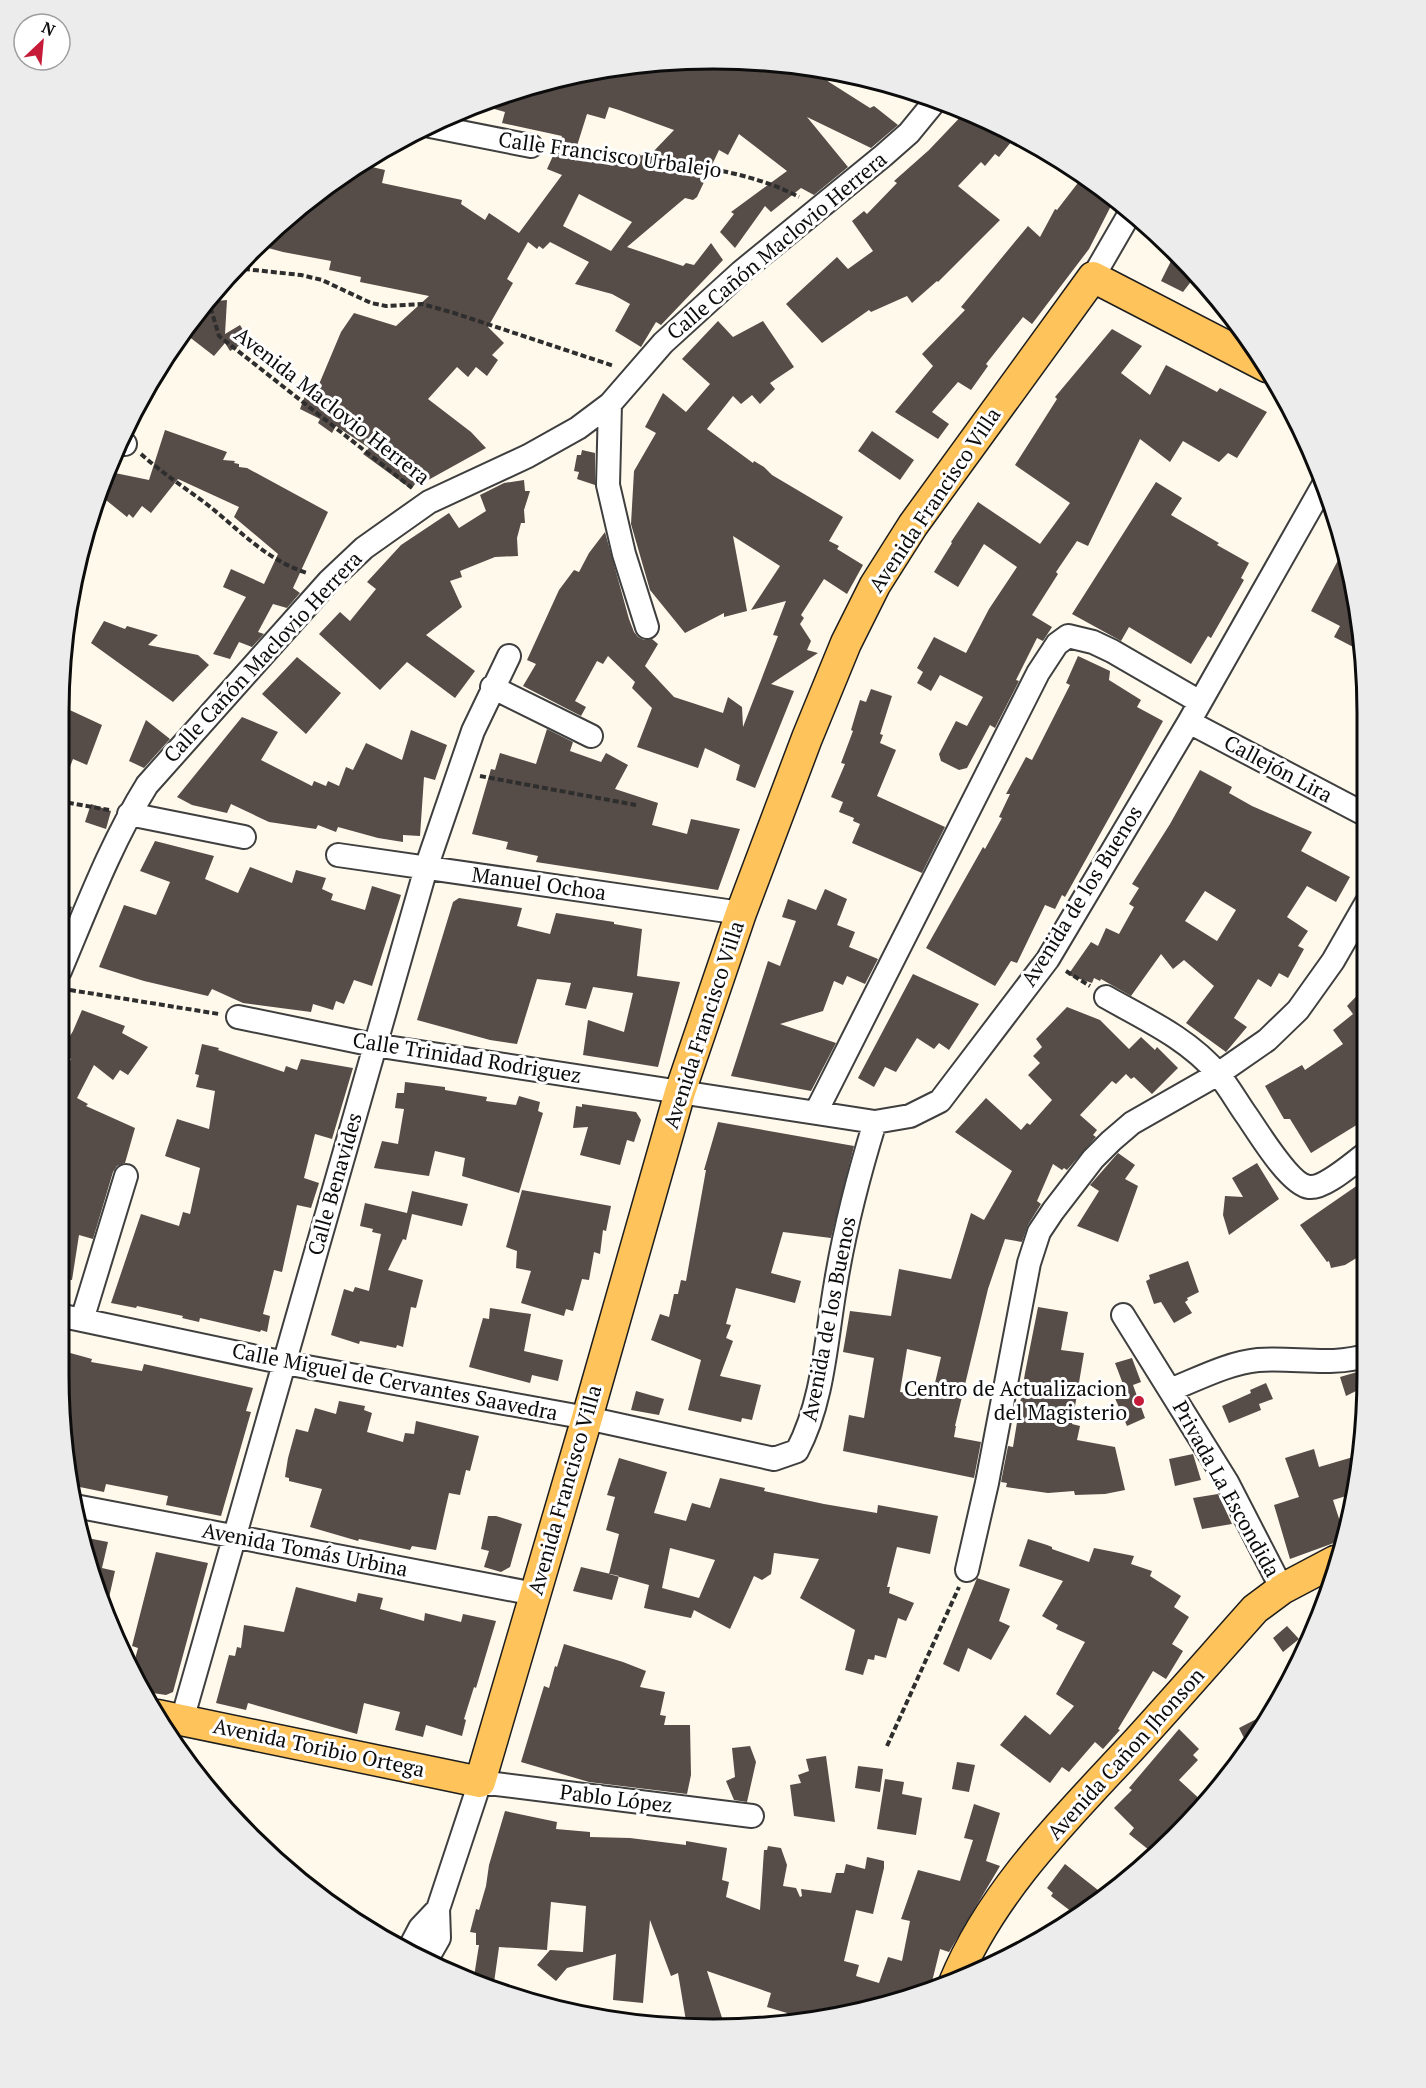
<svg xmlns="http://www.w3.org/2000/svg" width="1426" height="2088" font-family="'PT Serif',serif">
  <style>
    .building { fill: #564c48; fill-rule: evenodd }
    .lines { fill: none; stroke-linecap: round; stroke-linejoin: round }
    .minor-casing { stroke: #3f3f3f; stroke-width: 26 }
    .major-casing { stroke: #1d1d1d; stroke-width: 33 }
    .path { stroke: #2e2e2e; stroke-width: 4; stroke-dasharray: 6 3; stroke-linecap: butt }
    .minor { stroke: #fff; stroke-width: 22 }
    .major { stroke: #ffc35c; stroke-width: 30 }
    .poi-dot { fill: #c61b38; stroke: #fff; stroke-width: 2 }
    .labels { text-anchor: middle; stroke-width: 6; stroke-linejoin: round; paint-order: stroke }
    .street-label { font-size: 21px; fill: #0c0c0c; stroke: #fff }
    .poi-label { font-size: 21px; fill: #0c0c0c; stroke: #fff; text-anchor: end }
    .rim { fill: none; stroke: #0c0c0c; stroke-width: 3 }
  </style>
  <rect width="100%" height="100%" fill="#fff9ec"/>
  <path class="building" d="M713,59L741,61L750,66L751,62L832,70L827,80L829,82L870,108L874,106L898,125L871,148L807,117L848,167L814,195L801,188L771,212L765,206L735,248L720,232L734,214L731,212L787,171L739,134L728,155L719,150L697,197L693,200L685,198L627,247L683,266L686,263L694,265L711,243L723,260L661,325L656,322L641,347L615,331L630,304L612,294L575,284L589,262L550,242L543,249L539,246L537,249L528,242L507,279L513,283L488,327L504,343L492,355L498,360L487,376L476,367L468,377L457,367L428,399L471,432L486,448L421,484L416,483L411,489L363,454L369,448L336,426L332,433L318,423L320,419L300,409L309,385L317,389L341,332L354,313L396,326L429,296L360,282L361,277L329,270L331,261L283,252L257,245L349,169L359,164L385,170L382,183L462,200L461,204L485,220L489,213L519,233L562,175L547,169L562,136L502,123L505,112L477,104L585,71L596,70L622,75L624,67ZM609,107L619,110L674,130L650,155L605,157L576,149L587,114L605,119ZM579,194L632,222L611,251L563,226Z
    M967,110L1016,136L999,157L995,154L985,166L981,162L958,186L1000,220L938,282L937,281L912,303L907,296L871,312L869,310L822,343L786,304L837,257L848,269L873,251L852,221L864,211L867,214L897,183L894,181L929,150Z
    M1084,175L1114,200L1089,249L1032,324L1023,317L986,364L988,366L971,390L958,382L932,412L949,424L938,439L895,412L933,366L922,354L965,310L961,307L1028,226L1040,237L1055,209L1057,210Z
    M1176,251L1196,275L1183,292L1161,281Z
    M227,300L225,334L240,325L249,340L230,351L225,343L214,356L183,332L194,315L205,302Z
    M718,321L733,337L763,321L794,367L770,383L775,389L760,404L752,395L741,404L733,396L707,429L753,463L754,461L764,467L772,475L843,517L829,541L839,546L837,549L863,565L847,594L824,579L801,615L804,618L800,624L811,641L807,650L818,653L771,684L794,691L755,788L736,780L740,765L705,748L698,768L637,747L652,708L632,688L635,682L608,656L603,664L597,661L575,701L586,707L581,716L523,686L536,664L527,660L559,590L574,570L579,572L589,553L605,532L629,619L634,632L638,637L644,640L652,639L658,644L645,666L674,697L723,713L728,697L742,707L743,727L778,636L773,635L786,601L751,610L780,566L733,536L747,611L724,617V613L685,633L650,590L631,524L634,471L656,433L645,427L663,393L686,412L710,384L682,359Z
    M1112,329L1142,346L1121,373L1150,395L1166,365L1217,392L1220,388L1267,412L1237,458L1228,453L1219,462L1183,441L1170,462L1140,439L1088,546L1077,541L1056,572L1058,574L1032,615L1052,627L1043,641L1037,638L1016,680L1019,681L995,728L990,725L967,768L959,770L941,761L939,754L956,721L967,726L983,697L940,675L931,691L917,683L923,672L917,668L934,637L966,653L989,609L1017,567L984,544L958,587L934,572L952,543L951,542L978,502L1040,544L1070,503L1015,465L1057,399L1055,397Z
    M165,430L227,452L223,460L235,461L234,463L239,464V467L247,468L328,512L293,588L300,593L287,608L273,604L258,632L264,634L252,647L239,642L230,659L213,654L246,597L223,587L231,569L264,584L278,554L234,517L239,507L178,479L151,513L142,506L133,518L129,514L127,517L101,496L110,472L149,480Z
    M872,431L914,460L900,480L858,451Z
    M582,450L595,453V485L577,479L579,472L574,471L577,455H581Z
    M524,480L525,491H530L524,510L525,523H521L517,538L518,556L495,557L460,571L462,577L450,581L462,607L426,635L475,671L455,698L407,662L380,690L319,634L340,612L350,621L376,589L367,582L401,545L449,513L459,528L486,511L480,495L504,483Z
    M1156,482L1182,498L1171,515L1219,543L1217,545L1249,563L1241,578L1244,580L1211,638L1208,636L1191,664L1129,627L1121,641L1072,614Z
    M1344,549L1355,585L1361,651L1334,637L1340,626L1311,611Z
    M104,621L125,629L127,626L158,635L148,645L198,655L209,665L173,702L91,643Z
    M1078,656L1110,671L1109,680L1141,700L1137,707L1163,721L1065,897L1062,895L1055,909L1045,905L1017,963L1011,961L995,986L926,948L983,847L985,849L1002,818L999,817L1010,794H1006L1026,757L1032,760L1070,685L1066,683Z
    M297,657L341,693L306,734L262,694Z
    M871,689L892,696L880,734L883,735L880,743L896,750L877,796L945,827L922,873L852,843L860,824L853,821L854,818L839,812L843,802L831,797L845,764L841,763L853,731L851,730L860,700L866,702Z
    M59,705L102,725L87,765L73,759L60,793Z
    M242,717L278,732L261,760L312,786L314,781L326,786L328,781L339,786L346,767L353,770L366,743L402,760L411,730L447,745L435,780L424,777L420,836L403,835V842L378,838L338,827L336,832L318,825L316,829L269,822L231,804L227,813L192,805L177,797Z
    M146,720L170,739L144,768L129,761Z
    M547,729L573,742L570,751L601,762L606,753L628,765L615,789L658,803L652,825L687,834L691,819L740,829L718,890L536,862L538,856L506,849L508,842L472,834L491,769L495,770L500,753L536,764Z
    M1200,770L1232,787L1229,793L1252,806L1312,832L1301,851L1350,877L1336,902L1307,886L1287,917L1308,931L1298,946L1304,949L1288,978L1279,973L1271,987L1258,979L1234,1018L1247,1027L1226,1052L1186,1023L1214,986L1184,960L1173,969L1161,954L1131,996L1101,979L1100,981L1094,978L1092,983L1068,975L1091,942L1098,946L1106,928L1119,934L1134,907L1129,904L1139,888L1132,884L1170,824ZM1205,891L1236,910L1217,941L1185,921Z
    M91,804L111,811L106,829L85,822Z
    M155,841L214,856L205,879L238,893L250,867L292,883L296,870L326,878L322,889L333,894L331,900L365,910L372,886L401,895L372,986L354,980L344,1004L336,1001L333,1010L313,1004L311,1012L243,1003L212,989L208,996L144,981L99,967L124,905L156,915L170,882L140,871Z
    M825,889L847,899L837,925L855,932L849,947L878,959L865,984L847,976L843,985L834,981L823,1011L780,1024L836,1043L811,1091L731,1076L768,961L780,966L796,921L782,917L788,899L816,910Z
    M459,898L522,908L517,926L550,934L556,913L614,922V924L642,929L637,976L680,982L658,1067L583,1055L588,1020L624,1032L633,993L593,987L586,1009L565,1005L571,983L537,979L517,1044L490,1040L417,1020L453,902Z
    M60,903L72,907L60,935Z
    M913,974L979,1004L949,1050L939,1043L934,1049L917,1038L896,1072L885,1067L874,1087L858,1078Z
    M1368,984V1118L1311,1153L1290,1119H1284L1265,1086L1302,1065L1305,1070L1343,1044L1333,1030L1353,1014L1347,1006Z
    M1067,1007L1100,1020L1129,1049L1141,1037L1155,1050L1157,1047L1178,1068L1152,1094L1134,1077L1131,1079L1126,1074L1116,1084L1112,1081L1080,1115L1097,1130L1093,1135L1096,1137L1067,1170L1064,1168L1062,1170L1053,1164L1037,1201L1041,1204L1028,1225L1022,1242L1005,1239L988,1289L955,1426H956L954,1437L981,1442L974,1478L843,1451L849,1415L864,1418L874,1358L843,1352L850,1311L891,1316L899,1269L951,1279L971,1213L984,1220L1012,1171L955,1132L986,1098L1021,1130L1027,1123L1030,1125L1052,1100L1028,1075L1040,1063L1033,1056L1042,1047L1036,1039ZM907,1349L941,1357L932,1396L900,1392Z
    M82,1010L125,1026L122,1033L148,1047L128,1075L120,1070L113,1080L94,1065L77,1098L88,1104L86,1106L135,1128L125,1163L117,1166L113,1172L93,1239L79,1235L72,1280L63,1279L61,1079L71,1059L61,1051L73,1031Z
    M202,1044L219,1048L218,1050L284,1072L286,1066L297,1070L301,1059L353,1068L332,1139L315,1134L304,1178L319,1183L311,1208L297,1205L282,1272L274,1270L263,1314L270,1316L267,1332L261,1330L260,1332L200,1318L199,1322L182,1318L183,1316L137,1306L136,1308L111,1303L141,1214L179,1226L183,1212L190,1214L200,1168L165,1156L177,1119L209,1129L215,1091L196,1087L199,1075L195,1074Z
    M405,1082L445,1087V1090L487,1097L486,1101L516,1105L519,1096L540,1102L538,1111L543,1113L519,1193L462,1176L465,1158L435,1151L429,1176L374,1168L382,1141L398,1144L404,1109L395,1108L397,1093H404Z
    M582,1104L636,1112L641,1120L634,1142L627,1140L620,1165L580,1155L588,1127L573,1128L576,1106L582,1107Z
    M718,1122L854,1146L831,1238L783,1232L771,1273L801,1281L795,1303L736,1288L726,1324L731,1325L726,1338L733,1341L720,1376L761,1385L752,1420L742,1418L741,1422L688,1410L701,1360L651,1340L660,1314L669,1317L674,1294H678L681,1280L686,1281L706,1170H704Z
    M1118,1153L1135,1165L1125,1179L1138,1186L1118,1242L1077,1226L1099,1191L1090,1185Z
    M1257,1163L1279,1199L1229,1235L1223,1215L1225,1196L1243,1197L1232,1178Z
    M1368,1178V1251L1345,1265L1331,1268L1329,1261L1327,1262L1300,1225Z
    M522,1190L611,1206L606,1231L603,1230L600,1254L594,1252L589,1280L582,1279L573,1311L566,1309L564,1316L521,1303L531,1271L516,1268L517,1251L506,1247Z
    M412,1191L468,1204L462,1226L412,1214L406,1240L403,1239L388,1270L423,1280L416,1308L411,1307L403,1347L397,1345L396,1348L360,1341L359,1344L331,1335L344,1289L353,1292L355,1287L369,1291L381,1234L372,1232L373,1229L360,1226L365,1203L407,1213Z
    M1188,1261L1199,1292L1187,1298L1188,1300L1185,1302L1192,1313L1174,1323L1161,1302L1154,1304L1146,1281L1150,1279L1149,1275Z
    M1038,1307L1068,1312L1061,1350L1084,1353L1072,1424L1080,1426L1077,1440L1115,1447L1125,1490L1105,1494L1075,1495L1074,1491L1048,1493L1006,1487L1007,1483L1001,1482L1008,1446L1013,1447L1025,1373Z
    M490,1308L531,1314L524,1351L563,1360L558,1381L532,1375L530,1383L469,1367L483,1318L489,1319Z
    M63,1351L92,1359L91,1362L142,1371L144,1364L253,1388L246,1411L251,1412L221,1516L166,1505L168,1496L106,1484L104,1492L70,1485L69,1480L73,1464L64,1461Z
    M1132,1358L1141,1382L1133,1385L1145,1418L1127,1426L1111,1389L1123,1384L1115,1363Z
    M1364,1370L1366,1386L1346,1396L1340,1377Z
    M1266,1383L1273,1399L1259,1404L1261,1410L1229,1423L1222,1406L1251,1393L1250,1390Z
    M636,1391L664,1399L659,1415L631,1410Z
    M339,1401L365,1406L364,1410L372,1413L367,1432L403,1442L405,1433L414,1434L416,1421L479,1436L470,1471L466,1470L460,1495L449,1493L436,1550L412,1546L410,1550L359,1539L358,1541L310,1527L322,1489L289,1481V1478L285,1477L288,1458L296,1429L308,1432L315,1408L336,1414Z
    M1314,1449L1319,1467L1360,1455L1356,1493L1333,1500L1344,1534L1342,1540L1290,1559L1274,1505L1299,1497L1285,1458Z
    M1193,1454L1201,1480L1175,1486L1169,1459Z
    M619,1458L667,1472L654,1513L686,1521L692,1503L710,1508L720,1478L765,1488L764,1491L824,1504L877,1513L878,1505L938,1516L930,1554L897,1547L887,1587H890L889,1593L914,1603L906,1621L898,1618L886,1658L875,1655L874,1660L868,1659L863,1675L845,1670L855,1630L800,1598L819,1559L774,1553L771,1574L762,1580L754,1576L730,1629L694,1610L691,1618L644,1608L649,1585L609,1574L619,1534L606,1530L615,1497L607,1495ZM670,1548L715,1560L699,1598L662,1588Z
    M1218,1494L1232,1524L1202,1529L1193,1498Z
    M488,1516H496L522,1524L510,1567L501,1572L484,1567L489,1551L481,1549Z
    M82,1537L108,1542L102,1568L115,1571L106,1611L93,1585Z
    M1028,1539L1047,1545L1052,1547V1549L1089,1562L1094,1548L1134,1556L1131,1564L1152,1571L1150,1576L1181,1596L1174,1607L1189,1617L1172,1644L1183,1651L1166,1679L1153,1671L1118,1729L1120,1730L1103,1749L1095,1742L1069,1772L1062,1767L1050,1783L1000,1745L1025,1715L1050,1735L1074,1706L1056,1694L1085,1642L1056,1629L1058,1625L1042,1616L1063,1581L1019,1566Z
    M156,1552L208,1563L173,1692L166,1695L146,1692L133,1666L138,1648L132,1646Z
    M581,1567L619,1576L612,1600L573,1591Z
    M977,1578L1010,1589L999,1621L1010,1626L991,1660L968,1648L959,1672L943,1664Z
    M296,1587L356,1602L358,1593L383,1598L380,1609L424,1621L425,1613L461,1622L463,1614L496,1621L476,1688L474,1687L464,1719L466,1720L462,1736L426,1725L423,1737L395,1730L400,1712L364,1703L357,1734L248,1703L246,1710L216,1703L229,1655L235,1656L237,1647L241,1648L244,1625L284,1632Z
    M1287,1626L1299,1639L1283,1652L1273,1638Z
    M564,1644L623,1662L646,1671L640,1687L665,1692L660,1715L666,1716L664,1725H690L691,1775L687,1794L589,1782L521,1762L544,1686L549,1688L555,1666L557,1667Z
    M1274,1710L1257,1739L1249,1748L1239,1728Z
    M1179,1729L1199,1749L1193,1755L1198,1760L1179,1780L1204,1803L1176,1838L1154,1854L1129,1834L1134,1828L1114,1808L1132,1790L1129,1788Z
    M750,1746L756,1762L747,1802L734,1800L726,1781L735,1777L732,1748Z
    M826,1756L835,1822L794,1816L790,1785L801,1783L798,1775L809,1771L806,1759Z
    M957,1762L975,1765L969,1792L952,1789Z
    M858,1766L883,1769L880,1792L855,1788Z
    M885,1779L904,1782L902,1794L922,1798L916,1835L877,1829Z
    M974,1804L1000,1813L986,1861L1000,1866L949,1952L940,1949L930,1990L841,2017L785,2020L787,2013L767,2007L771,1993L707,1971L724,2024L687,2027L678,1973L671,1976L650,1920L643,2003L613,2000L616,1954L567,1968L556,1981L537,1965L550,1950L583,1952L586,1906L551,1902L547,1950L499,1947L493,1990L473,1983L479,1945H476V1933L470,1932L476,1909L479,1910L486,1886L489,1865L505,1811L557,1822L556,1829L590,1832V1837L630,1838L686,1845V1841L727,1848L722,1880L729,1882L726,1897L760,1910L764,1850H767L768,1846L781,1848L787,1865L783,1886L796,1888L800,1897L802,1896L801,1889L831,1893L836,1873H844L846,1864L865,1869L867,1857L884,1861V1868L873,1914L856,1910L844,1961L859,1965L856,1976L879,1983L888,1957L902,1961L910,1921L901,1919L918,1870L960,1881L973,1840L964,1838Z
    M1065,1864L1103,1894L1078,1913L1074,1910L1072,1912L1051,1896L1053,1893L1047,1888Z"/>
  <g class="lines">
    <defs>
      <path id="minor" d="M430,126L531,146
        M1093,277L1130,213
        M610,404L608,485L624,554L647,627
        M120,441L125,444
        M492,687L591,736
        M1189,722L1368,816
        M129,814L244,837
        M338,855L741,913
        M60,971C87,907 111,843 147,785L329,581L364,548L429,502L528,456L578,428L610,404L663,343L741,272L884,155L909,133L936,100
        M1106,997C1145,1019 1189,1039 1218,1074C1229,1087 1237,1102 1247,1116C1258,1132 1290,1185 1309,1187C1325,1189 1355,1161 1368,1152
        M238,1017L374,1045L875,1122L910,1116L940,1101L1048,959L1189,722L1324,484
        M816,1112L1038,673L1057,644L1068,636L1093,642L1112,651L1200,702
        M1123,1315L1227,1482L1282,1589
        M63,1316L285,1363L587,1418L774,1459L797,1451C824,1400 826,1338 836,1282C845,1227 859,1174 875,1122
        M82,1320L126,1176
        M1170,1390C1198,1379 1228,1363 1258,1360C1295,1357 1332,1367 1368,1355
        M75,1506L535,1594
        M967,1570L987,1483L1029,1263L1039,1232L1053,1211L1093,1159L1111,1141L1132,1123L1218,1074L1267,1040L1298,1010L1333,961L1368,900
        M182,1720L426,868L473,731L509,656
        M409,1949L420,1928L438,1909
        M427,1959L439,1938L438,1909L480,1782L752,1816"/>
      <path id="major" d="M157,1715L480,1782L587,1418L680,1092L741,913L807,738L846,643L875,585L913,525L1093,277L1267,367
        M954,1983C991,1892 1065,1819 1131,1748C1173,1702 1214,1655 1255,1609L1282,1589L1335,1561"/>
    </defs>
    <use href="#minor" class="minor-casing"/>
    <use href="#major" class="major-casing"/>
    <path class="path" d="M553,147C597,150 641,156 685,164C725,171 763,178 799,197
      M235,268L301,275L322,280L371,303L386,306L422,304L454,313L614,366
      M208,299L219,336L412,488
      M141,454C161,472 182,486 204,502C239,529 264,559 307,573
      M480,776L636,805
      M59,801L109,810
      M1066,971L1090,986
      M70,990L219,1014
      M887,1746L959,1587"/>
    <use href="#minor" class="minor"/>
    <use href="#major" class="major"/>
  </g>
  <circle class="poi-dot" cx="1139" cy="1401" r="6"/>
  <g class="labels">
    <g class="street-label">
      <text transform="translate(610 155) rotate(8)" y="7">Calle Francisco Urbalejo</text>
      <text transform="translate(777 246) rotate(-40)" y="7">Calle Cañón Maclovio Herrera</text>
      <text transform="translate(332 406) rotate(38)" y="7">Avenida Maclovio Herrera</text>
      <text transform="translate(935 500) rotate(-56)" y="7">Avenida Francisco Villa</text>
      <text transform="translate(263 657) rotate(-47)" y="7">Calle Cañón Maclovio Herrera</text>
      <text transform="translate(1278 769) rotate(28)" y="7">Callejón Lira</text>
      <text transform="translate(539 884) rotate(8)" y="7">Manuel Ochoa</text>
      <text transform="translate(1082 896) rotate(-58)" y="7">Avenida de los Buenos</text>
      <text transform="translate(704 1025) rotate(-72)" y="7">Avenida Francisco Villa</text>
      <text transform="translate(467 1058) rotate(9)" y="7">Calle Trinidad Rodriguez</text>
      <text transform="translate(335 1184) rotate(-74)" y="7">Calle Benavides</text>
      <text transform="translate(829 1319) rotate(-79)" y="7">Avenida de los Buenos</text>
      <text transform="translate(395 1382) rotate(11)" y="7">Calle Miguel de Cervantes Saavedra</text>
      <text transform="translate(1226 1489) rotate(61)" y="7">Privada La Escondida</text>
      <text transform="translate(565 1490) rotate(-74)" y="7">Avenida Francisco Villa</text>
      <text transform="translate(305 1550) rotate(11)" y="7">Avenida Tomás Urbina</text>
      <text transform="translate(319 1748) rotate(12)" y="7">Avenida Toribio Ortega</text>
      <text transform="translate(1126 1754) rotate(-48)" y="7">Avenida Cañon Jhonson</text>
      <text transform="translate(616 1799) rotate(7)" y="7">Pablo López</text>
    </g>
    <g class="poi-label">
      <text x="1127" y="1396">Centro de Actualizacion<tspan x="1127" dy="24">del Magisterio</tspan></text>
    </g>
  </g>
  <path d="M0 0H1426V2088H0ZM713 69H713A644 644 0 0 1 1357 713V1375A644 644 0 0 1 713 2019H713A644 644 0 0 1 69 1375V713A644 644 0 0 1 713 69Z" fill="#ececec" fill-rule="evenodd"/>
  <path class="rim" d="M713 69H713A644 644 0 0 1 1357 713V1375A644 644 0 0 1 713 2019H713A644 644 0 0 1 69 1375V713A644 644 0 0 1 713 69Z"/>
  <g transform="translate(42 42) rotate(26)"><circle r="28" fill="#ffffff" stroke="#9e9e9e" stroke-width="1.5"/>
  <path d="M0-4.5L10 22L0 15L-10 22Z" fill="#c61b38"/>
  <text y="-9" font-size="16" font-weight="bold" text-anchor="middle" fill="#0c0c0c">N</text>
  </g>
</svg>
